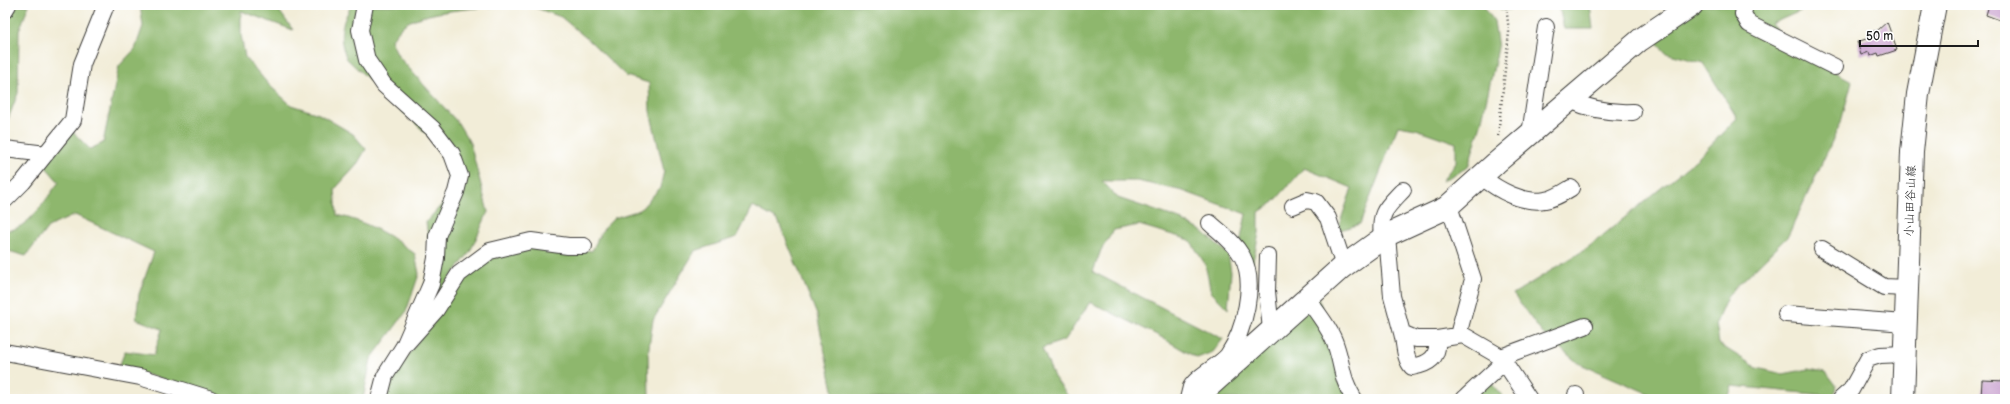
<svg xmlns="http://www.w3.org/2000/svg" width="2010" height="404" font-family="'Balsamiq Sans','Klee One',sans-serif">
  <style>
    .forest { fill: #8eb76d; stroke: #556a44 }
    .building { fill: #c69ccc }
    .lines { fill: none; stroke-linecap: round; stroke-linejoin: round }
    .street-casing { stroke: #3c3b38; stroke-width: 18 }
    .secondary-casing { stroke: #3c3b38; stroke-width: 24 }
    .path { stroke: #3c3b38; stroke-width: 2.5; stroke-dasharray: 1 3; stroke-linecap: butt }
    .street { stroke: #fff; stroke-width: 16 }
    .secondary { stroke: #fff; stroke-width: 22 }
    .labels { text-anchor: middle; stroke-width: 3.5; stroke-linejoin: round; paint-order: stroke }
    .street-label { font-size: 12px; fill: #1c1c1c; stroke: #fff }
  </style>
  <rect width="100%" height="100%" fill="#fff"/>
  <filter id="ink" filterUnits="userSpaceOnUse"><feTurbulence type="fractalNoise" baseFrequency=".025" numOctaves="2"/><feDisplacementMap in="SourceGraphic" scale="8" xChannelSelector="R" yChannelSelector="G"/><feConvolveMatrix kernelMatrix="1 2 1 2 8 2 1 2 1" color-interpolation-filters="sRGB"/></filter>
  <filter id="wash" filterUnits="userSpaceOnUse"><feTurbulence type="fractalNoise" baseFrequency=".012" numOctaves="4" result="noise"/><feDisplacementMap in="SourceGraphic" scale="16" xChannelSelector="R" yChannelSelector="G"/><feGaussianBlur stdDeviation="0.9" result="paint"/><feColorMatrix in="noise" values="0 0 0 0 0 0 0 0 0 0 0 0 0 0 0 0 0 1.4 0 .05"/><feComposite in="paint" operator="in"/></filter>
  <g filter="url(#wash)">
    <rect width="100%" height="100%" fill="#f2edd8"/>
    <path class="forest" d="M5,5H29L19,31L18,93L5,127Z
      M140,5H275L293,30L241,11V35L245,57L269,85L291,105L319,114L353,134L366,149L356,166L335,189L337,215C367,222 391,235 415,254L419,274L406,312L371,359L363,399H234L119,367L125,351L154,355L162,329L136,319L139,294L154,252L75,215L48,227L26,256L5,250V230C28,232 46,198 59,182L43,164L70,129L90,149L103,143L119,66L135,49L143,26Z
      M352,5H520C492,7 428,9 405,24C400,28 395,35 391,40L398,56L458,123L470,143L488,212L470,252L417,322L431,257L426,222L454,191L446,169L444,150L347,59C338,39 340,24 352,5Z
      M528,5H1483L1494,21L1498,48L1481,124L1468,167L1442,181L1456,162V143L1416,129L1398,126L1360,224L1337,231L1352,188L1304,168L1274,202L1259,212V233L1245,299L1239,248L1246,214L1183,191L1137,181H1102L1118,198L1177,218L1202,231L1228,254L1231,272L1228,309L1211,292L1205,264L1190,240L1139,225L1114,230L1101,250L1093,272L1223,339L1213,352L1197,358L1159,336L1090,302L1065,340L1042,348L1054,377L1070,399H835L817,315L778,220L753,206L737,237L695,251L653,320L648,354L649,399H385L394,376L463,275L485,258L533,244L592,251L601,232L614,218L640,210L660,188L664,171L650,111L649,83L626,76L591,42L561,17Z
      M1498,5H1590L1593,29H1564L1559,7L1501,10Z
      M1695,5H1814L1771,24L1795,51L1852,81L1841,122L1788,236L1728,295L1716,323L1719,344L1757,368L1783,374L1809,369L1826,372L1836,385L1834,396L1732,386L1728,399H1661L1578,363L1542,333L1513,294L1586,249L1698,158L1737,118L1703,63L1666,53L1654,39Z
      M1317,294L1341,363L1366,399H1200Z
      M1482,373L1505,399H1460Z"/>
    <g id="blocks">
      <path class="building" d="M1989,5H2005V22L1986,15Z
        M1887,22L1897,50L1879,56L1878,53L1870,56L1869,52L1861,55L1857,42L1872,37L1871,32L1878,30Z
        M1982,380L2005,381V399H1981Z"/>
    </g>
  </g>
  <g filter="url(#ink)">
    <use href="#blocks" fill-opacity="0" stroke="#3c3b38" stroke-width="1"/>
    <g class="lines">
      <defs>
        <path id="street" d="M365,5L360,30L367,60L384,85L433,129L452,154L460,176L456,192L437,236L436,258L431,284L404,346
          M1745,5L1743,14L1749,24L1835,67
          M5,10L8,5
          M1570,100C1591,110 1610,113 1633,112
          M1530,134L1546,27
          M5,149L46,154
          M1482,177C1498,190 1523,204 1545,200C1554,199 1563,193 1571,188
          M5,200L23,182L73,120L82,64L106,5
          M1293,206L1307,200L1316,202L1328,218L1344,266
          M1449,206L1473,279L1458,335
          M1387,235L1392,296L1402,333L1416,339H1437L1463,335L1501,357L1529,399
          M1382,239C1379,212 1385,209 1403,190
          M1822,249L1884,287L1907,288
          M1268,256L1267,291L1271,330
          M1307,298C1317,313 1331,329 1336,346C1343,367 1341,378 1354,399
          M1786,314L1905,323
          M1402,333C1405,344 1404,358 1412,367C1429,364 1439,358 1437,339
          M5,352L140,377L211,399
          M1501,357L1585,326
          M379,399L385,376L404,346L436,310L459,274L490,251L531,241L568,246H584
          M1188,399C1189,395 1190,391 1191,387C1196,377 1220,365 1228,355C1244,331 1257,283 1242,256C1234,242 1221,233 1210,223
          M1464,399L1504,362
          M1576,399V395
          M1841,399L1851,390L1868,359L1880,355L1904,354"/>
        <path id="secondary" d="M1195,399L1341,268L1387,235L1446,208L1496,163L1640,40L1692,5
          M1903,399L1912,152L1918,94L1935,5"/>
      </defs>
      <use href="#street" class="street-casing"/>
      <use href="#secondary" class="secondary-casing"/>
      <path class="path" d="M1498,136L1509,32L1506,5"/>
      <use href="#street" class="street"/>
      <use href="#secondary" class="secondary"/>
    </g>
  </g>
  <g class="labels">
    <g class="street-label">
      <text transform="translate(1910 201) rotate(-88)" y="4">小山田谷山線</text>
    </g>
  </g>
  <rect width="2010" height="404" fill="none" stroke="#fff" stroke-width="20"/>
  <path d="M1860 40v6h118v-6" fill="none" stroke="#1c1c1c" stroke-width="2"/>
  <text x="1866" y="40" font-size="12" fill="#1c1c1c" stroke="#ffffff" stroke-width="3" paint-order="stroke">50 m</text>
</svg>
